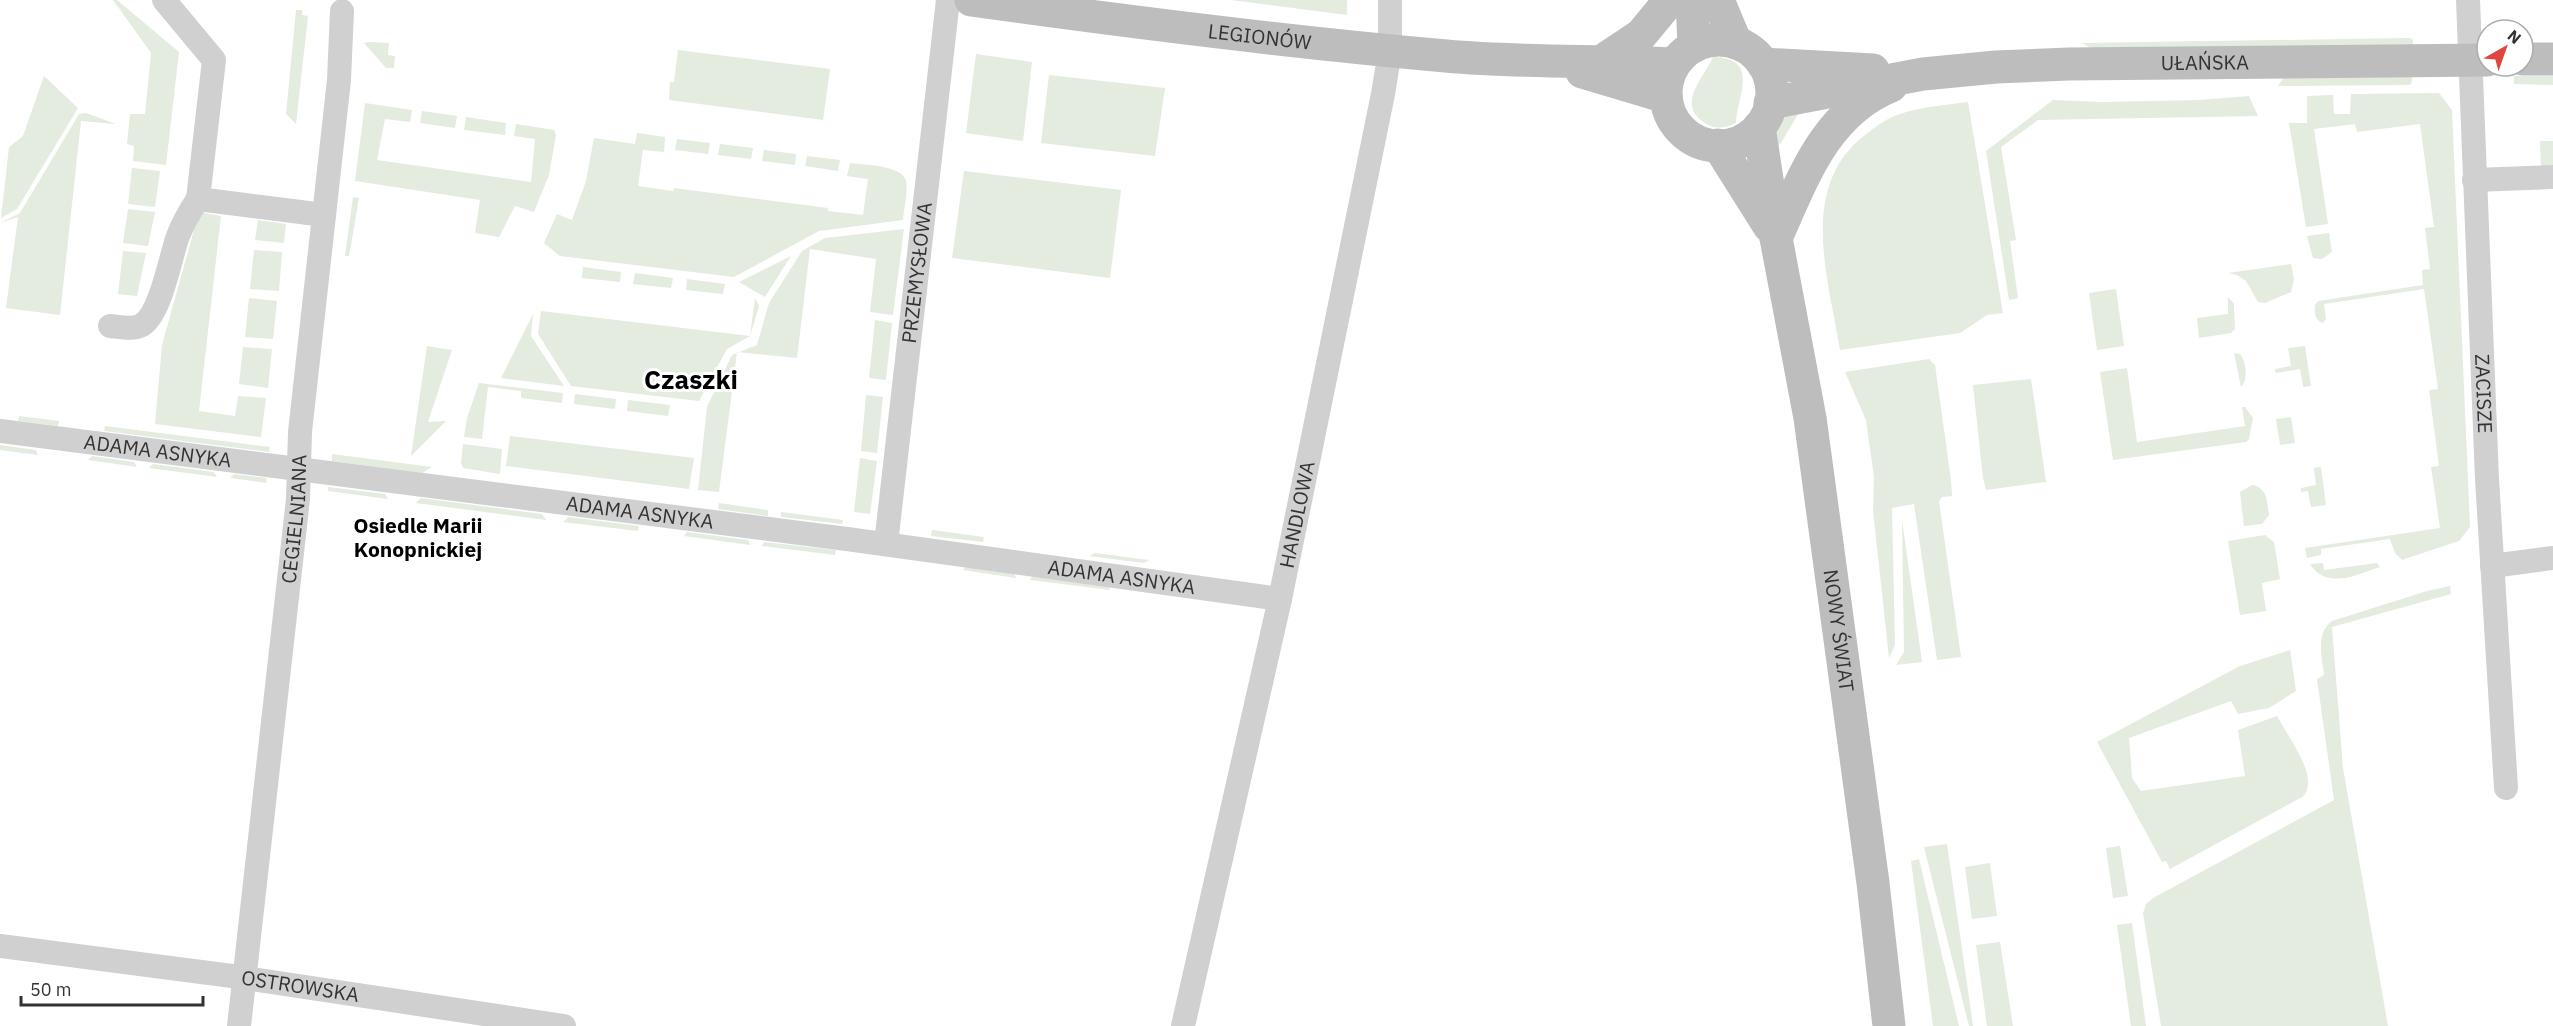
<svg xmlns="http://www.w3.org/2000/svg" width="2553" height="1026" font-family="'IBM Plex Sans',sans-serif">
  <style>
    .green { fill: #e4ebdf }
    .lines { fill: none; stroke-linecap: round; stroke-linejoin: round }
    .street { stroke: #d0d0d0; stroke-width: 24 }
    .secondary { stroke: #bdbdbd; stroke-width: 33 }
    .labels { text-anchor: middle; stroke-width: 6; stroke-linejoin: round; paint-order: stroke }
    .street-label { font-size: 20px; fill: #333; stroke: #fff }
    .neighbourhood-label { font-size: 21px; font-weight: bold; fill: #000; stroke: #fff }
    .district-label { font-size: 26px; font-weight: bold; fill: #000; stroke: #fff }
  </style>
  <rect width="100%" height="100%" fill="#fff"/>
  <path class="green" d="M113,0H117L179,52L166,165L133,161L134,146L127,144L130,114H145L151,53Z
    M1231,0H1347V15Z
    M296,10H302V15L308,16L296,124L286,114Z
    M2410,38L2413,40V45L2094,50L2082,43Z
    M369,42L389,43L388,55L395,56L394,68H386L364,43Z
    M678,50L830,69L823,120L669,100L670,82H674Z
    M976,54L1032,62L1023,141L966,133Z
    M1713,57C1761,58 1737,96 1736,123C1726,128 1715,130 1705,123C1675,104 1704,78 1713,57Z
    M1049,75L1165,88L1155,156L1041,143Z
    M2413,75L2411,84L2408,85L2278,86L2283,78Z
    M44,76L78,108L17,209L1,218L9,147L23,136Z
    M2514,76H2553V85L2514,84Z
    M2439,93L2452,110L2470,527L2459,541L2402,560L2395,553L2390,539L2321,549V555L2307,558L2305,548L2440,528L2431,467L2439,466L2429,390L2438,389L2424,289L2324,304L2326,319L2323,323C2315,321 2314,312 2315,305L2318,301L2423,285L2422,270L2430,269L2425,228L2434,227L2420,124L2357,132L2355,124L2314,129L2328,224L2306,227L2289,123H2307V96L2333,95L2334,114H2350L2351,94Z
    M2249,96L2258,116L2038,120L2001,147L2016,240L2010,241L2018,298L2009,300L1986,151L2053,100L2103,102L2199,100Z
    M1968,102L2003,313L1987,315L1960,333L1840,350C1829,280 1797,187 1865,135C1875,127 1887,118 1900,114C1921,107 1945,105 1968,102Z
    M365,103L412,110L410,122L385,119L377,160L531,182L535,139L514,136L516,124L554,130L556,135L549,175L534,212L515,206L499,237L475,233L480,200L355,181Z
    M422,111L457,116L455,128L420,123Z
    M1800,111L1781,143L1778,145C1771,118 1774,117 1800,111Z
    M86,113L116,124L81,121L60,315L6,308L18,217L0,223L20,213L79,114Z
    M466,117L506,123L505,135L464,130Z
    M637,133L665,137L664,152L643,150L638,186L673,191L674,188L828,208V211L863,215L868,179L847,176L850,163C864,165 903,165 906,181C908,193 904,208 903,220L819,231L734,277L560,256L544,243L557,214L572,220L586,181L594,138L635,144Z
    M677,139L710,143L708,154L675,150Z
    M2540,141H2553V169H2541Z
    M720,144L753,148L751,159L718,155Z
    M764,150L796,154L795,165L762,161Z
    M807,156L840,160L838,171L805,166Z
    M132,168L160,171L155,207L128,204Z
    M964,171L1121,190L1110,278L952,258Z
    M353,197L359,198L349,256H345Z
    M128,209L155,212L148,246L123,243Z
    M199,212L221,216L199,411L235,416L238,396L266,398L261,437L155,424L162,345Z
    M258,220L286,224L284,243L255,240Z
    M904,229L893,315L870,312L876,259L810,249L797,358L737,352L719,492L698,490L707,407L732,355L757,345L769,303L802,251L825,238Z
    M2329,233L2332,252L2322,259L2313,258L2307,236Z
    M254,250L282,252L279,291L250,289Z
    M123,251L146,253L137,296L118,294Z
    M791,256L765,297L739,282Z
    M2291,264L2294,279L2291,292L2265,303L2258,302L2246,281L2237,275L2228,273Z
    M583,267L621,272L620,282L582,278Z
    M635,273L673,278L671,288L633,284Z
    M687,279L725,284L723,294L686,290Z
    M2116,289L2124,346L2097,350L2089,293Z
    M2228,297L2234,304L2235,329L2231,333L2199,338L2197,318L2228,314Z
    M249,298L277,301L273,339L245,337Z
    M755,298L759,306L750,336L727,349L699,401L571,386L538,334L541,311L750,336Z
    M533,314L531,336L564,386L501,378Z
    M875,320L892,323L886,380L869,378Z
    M427,346L452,350L428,422L446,421L411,456Z
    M2305,346L2311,386L2303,387L2300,369L2276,373L2275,369L2291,366L2288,348Z
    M243,347L272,349L268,388L239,384Z
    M2234,353L2240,354C2246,362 2249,379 2241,387Z
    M1929,359L1935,365L1951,480L1952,496L1942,497L1939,501L1961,657L1937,660L1914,504L1892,508L1895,645L1889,658L1873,510L1874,477L1866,420L1845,372Z
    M2127,368L2137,442L2245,426L2242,407H2245L2253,418L2249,439L2246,442L2113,460L2100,372Z
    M2031,379L2046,482L1986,490L1983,478L1973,385Z
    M479,383L563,393L562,403L521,398V391L488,387L482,439L464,437L467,418Z
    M575,394L616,399L615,409L574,404Z
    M866,395L883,397L877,453L861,451Z
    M628,400L670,405L668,416L627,411Z
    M19,416L59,421L58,426L18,421Z
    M2291,417L2295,443L2280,445L2276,419Z
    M105,426L270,447L269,452L104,431Z
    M510,436L694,458L689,489L506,466Z
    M463,444L502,449L500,474L463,468L461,463Z
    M0,445L36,450L38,455L0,450Z
    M332,454L432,467L422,473L332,461Z
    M92,456L134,462L137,467L88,460Z
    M860,458L877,461L870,514L854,512Z
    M153,464L214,472L217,477L149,468Z
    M2321,467L2326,505L2311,507L2308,491L2301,492V488L2316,485L2314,468Z
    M234,474L267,478L266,483L230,478Z
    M2252,485C2268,488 2267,502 2269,515L2262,524L2244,526L2240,492Z
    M328,487L385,494L388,499L328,491Z
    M421,498L542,514L546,520L416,503Z
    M719,503L768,510V516L718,509Z
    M781,512L843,520L842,524L781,517Z
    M569,517L639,526L638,531L563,522Z
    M1902,520L1922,662L1896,665L1904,652Z
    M932,530L984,537L983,542L931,536Z
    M687,532L748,540L750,545L684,536Z
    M2265,535L2274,542L2280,579L2262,583L2266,611L2240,615L2228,541Z
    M764,542L836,550L835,555L762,546Z
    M1095,553L1149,560L1144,563L1089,556Z
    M2323,563L2324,570L2377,563L2380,567C2356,575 2327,590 2310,564Z
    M966,566L1014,573L1016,578L963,570Z
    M1033,575L1108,585L1110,590L1030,580Z
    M2450,586L2451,594L2332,627L2343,768L2388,1026H2161L2143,913L2146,904L2153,898L2334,800L2317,679L2324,675C2322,657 2315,634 2332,621L2427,591Z
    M2290,650L2296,691L2269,708L2238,714L2231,701L2129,738L2132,778L2141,791L2245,776L2238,730L2277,716C2287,735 2322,780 2302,797L2170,869L2166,861L2162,862L2097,742L2240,666Z
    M1947,844L1973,1026H1969L1924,847Z
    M2120,846L2128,896L2113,898L2106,848Z
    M1919,859L1959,1026H1933L1911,861Z
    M1990,863L1997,916L1972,919L1965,867Z
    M2132,923L2146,1026H2131L2117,925Z
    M2000,942L2013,1026H1987L1976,945Z"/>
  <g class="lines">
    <g class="street">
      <path d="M164,0L214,60L198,199L324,215"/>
      <path id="s1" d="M2468,0L2487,479L2506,788"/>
      <path d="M2474,180L2553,177"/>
      <path d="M110,326C120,327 133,330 142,325C161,313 170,258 178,236C183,223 190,211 198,199"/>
      <path id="s2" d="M0,431L847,539L1280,599"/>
      <path id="s3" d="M886,544L948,0"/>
      <path d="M2492,566L2553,558"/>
      <path id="s4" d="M0,946L232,976L564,1026"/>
      <path id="s5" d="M239,1026L298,499L300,432L339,80L342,11"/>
      <path id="s6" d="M1183,1026L1280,599L1383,94L1390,51V0"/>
    </g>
    <g class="secondary">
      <path id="s7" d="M971,0C1129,22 1288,42 1446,56C1522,63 1598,60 1674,64"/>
      <path d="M1692,0L1694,46"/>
      <path d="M1718,0L1736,43"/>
      <circle cx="1719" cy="93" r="53"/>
      <path d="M2523,59H2553"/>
      <path d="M1602,61L1641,35L1670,0"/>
      <path d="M1763,64L1873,70"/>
      <path d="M1582,72L1666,97"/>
      <path id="s8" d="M1770,103L1923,74L1996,67L2069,64L2487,60"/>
      <path id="s9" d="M1759,127L1776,238L1810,418L1873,883L1889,1026"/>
      <path d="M1718,145L1769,226"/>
      <path d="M1776,238C1803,178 1825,113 1891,86"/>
    </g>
  </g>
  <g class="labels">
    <g class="street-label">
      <text dy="7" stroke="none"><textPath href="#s7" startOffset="291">LEGIONÓW</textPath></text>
      <text dy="7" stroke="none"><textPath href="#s8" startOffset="438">UŁAŃSKA</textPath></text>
      <text dy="7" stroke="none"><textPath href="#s3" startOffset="273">PRZEMYSŁOWA</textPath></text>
      <text dy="7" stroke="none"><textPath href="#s1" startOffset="394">ZACISZE</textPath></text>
      <text dy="7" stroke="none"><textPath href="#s2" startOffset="159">ADAMA ASNYKA</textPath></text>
      <text dy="7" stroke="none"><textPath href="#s2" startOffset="645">ADAMA ASNYKA</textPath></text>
      <text dy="7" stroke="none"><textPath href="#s6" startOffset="524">HANDLOWA</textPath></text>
      <text dy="7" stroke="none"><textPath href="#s5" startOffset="510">CEGIELNIANA</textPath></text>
      <text dy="7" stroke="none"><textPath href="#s2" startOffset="1131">ADAMA ASNYKA</textPath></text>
      <text dy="7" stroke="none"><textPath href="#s9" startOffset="510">NOWY ŚWIAT</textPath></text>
      <text dy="7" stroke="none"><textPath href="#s4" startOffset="303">OSTROWSKA</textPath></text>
    </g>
    <g class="neighbourhood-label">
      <text x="418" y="533">Osiedle Marii<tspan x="418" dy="24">Konopnickiej</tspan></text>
    </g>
    <g class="district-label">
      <text x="691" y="389">Czaszki</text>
    </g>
  </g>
  <g transform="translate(2505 48) rotate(40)"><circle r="28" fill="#ffffff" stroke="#adadad" stroke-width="1.5"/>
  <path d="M0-4.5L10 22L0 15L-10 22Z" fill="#e0463f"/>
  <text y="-9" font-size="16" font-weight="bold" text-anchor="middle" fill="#333333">N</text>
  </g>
  <path d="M21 996v9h182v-9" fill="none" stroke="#333333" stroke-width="3"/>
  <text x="30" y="996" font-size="18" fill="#333333" stroke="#ffffff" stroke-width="4.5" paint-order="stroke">50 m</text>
</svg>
